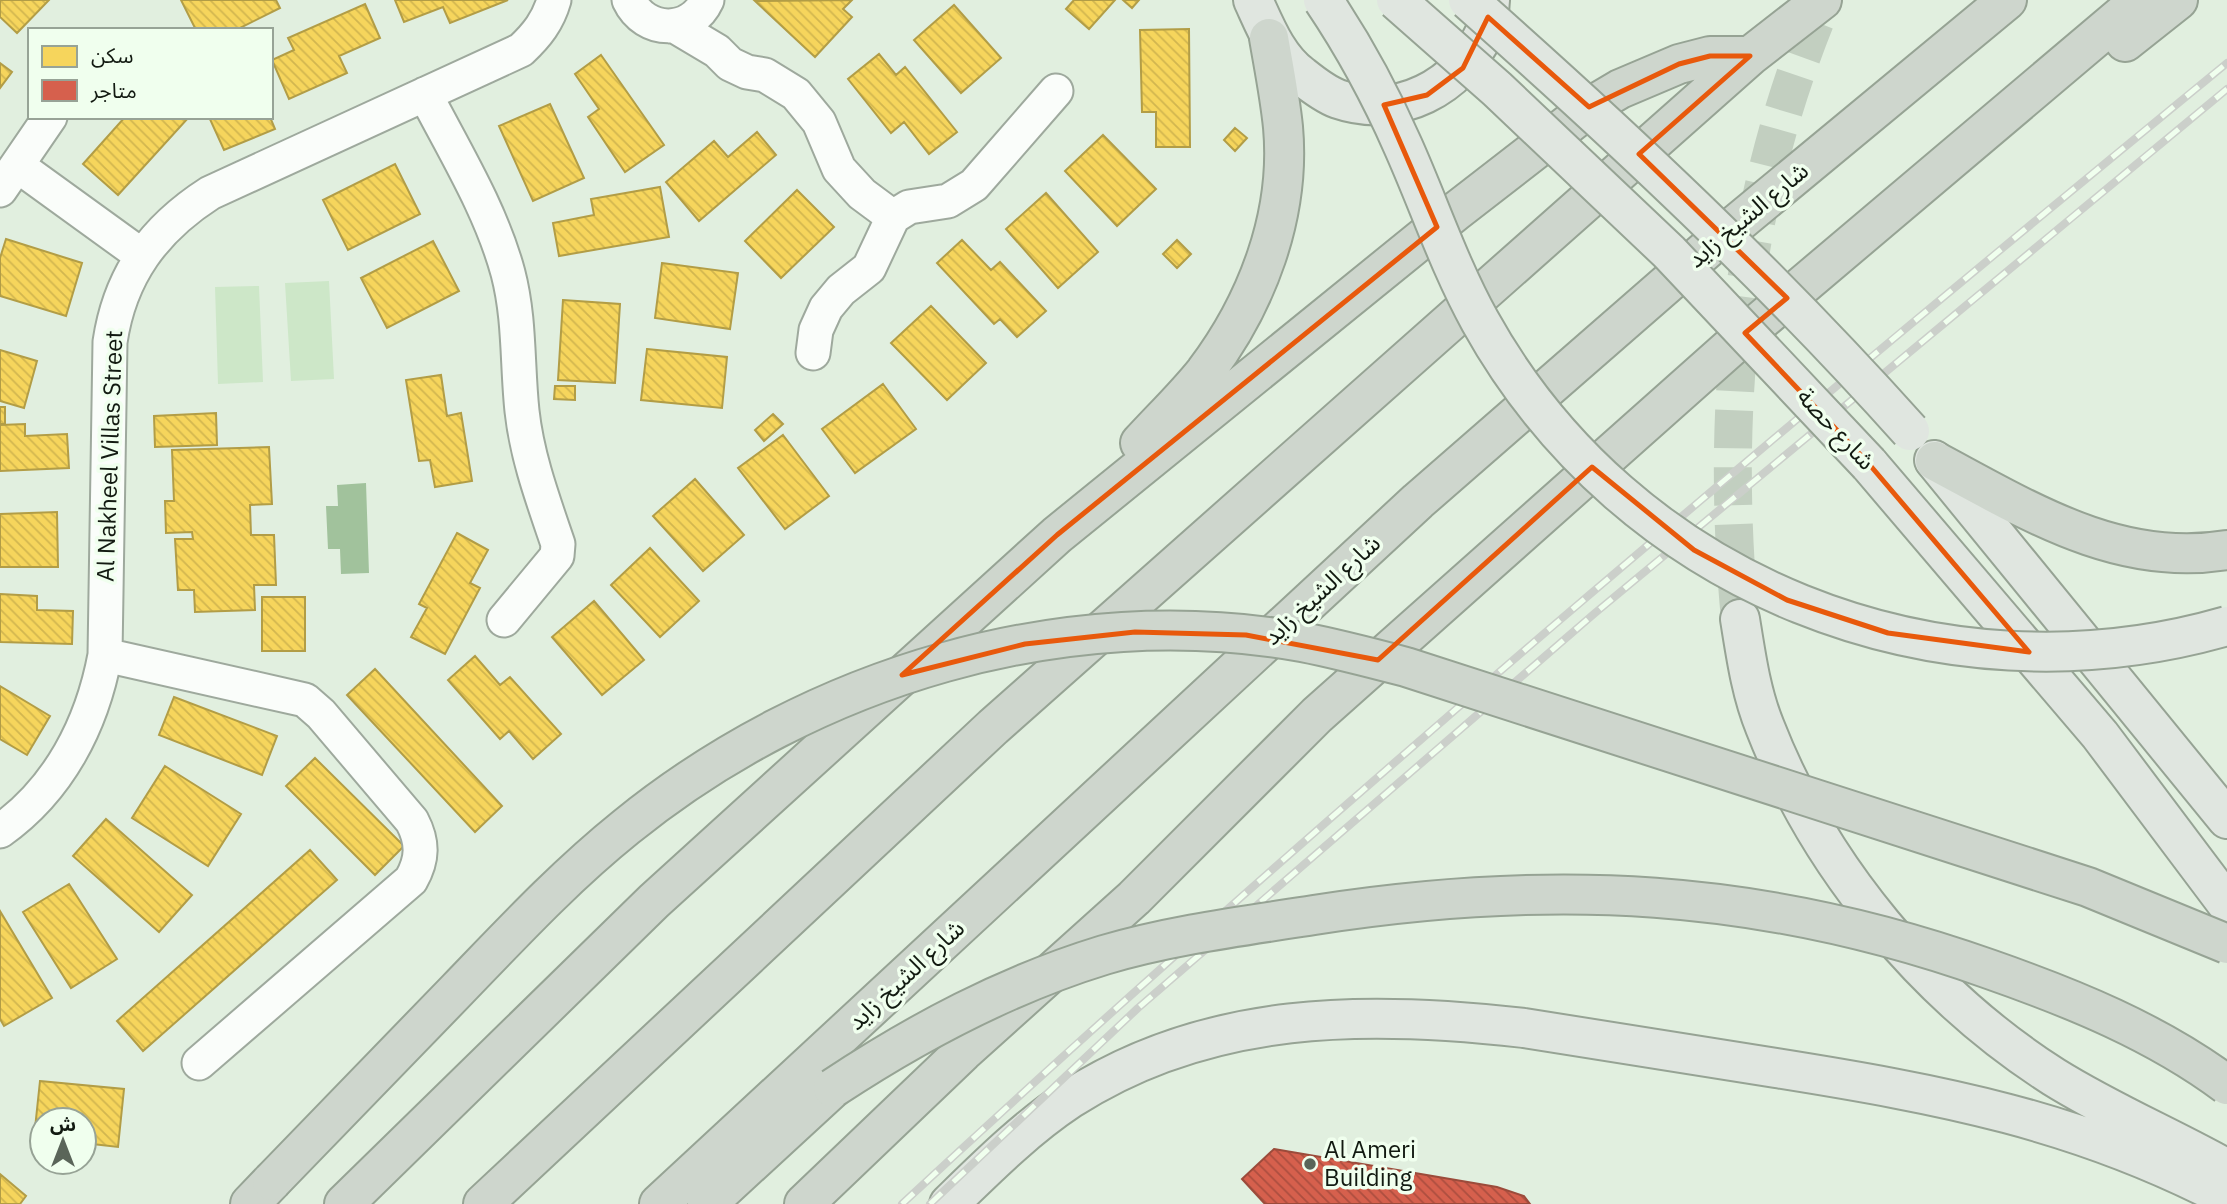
<svg xmlns="http://www.w3.org/2000/svg" width="2227" height="1204" font-family="'IBM Plex Sans','Noto Sans Arabic',sans-serif">
  <style>
    .pitch { fill: #cde7c8 }
    .water { fill: #a1c29c }
    .homes { fill: url(#homes-back-hatch); stroke: #b29d46; stroke-width: 2 }
    .shops { fill: url(#shops-back-hatch); stroke: #9b4b3b; stroke-width: 2 }
    .lines { fill: none; stroke-linecap: round; stroke-linejoin: round }
    .major-tunnel { stroke: #c2cfc0; stroke-width: 38; stroke-dasharray: 38 19; stroke-linecap: butt }
    .minor-casing { stroke: #9ea99d; stroke-width: 37 }
    .major-casing { stroke: #96a394; stroke-width: 42 }
    .highway-casing { stroke: #96a394; stroke-width: 42 }
    .minor { stroke: #fafdfa; stroke-width: 33 }
    .major { stroke: #e0e6e0; stroke-width: 38 }
    .highway { stroke: #ced6cd; stroke-width: 38 }
    .rail-casing { stroke: #cbcfca; stroke-width: 8 }
    .rail { stroke: #f0ffee; stroke-width: 5; stroke-dasharray: 16; stroke-linecap: butt }
    .major-bridge-casing { stroke: #96a394; stroke-width: 42; stroke-linecap: butt }
    .highway-bridge-casing { stroke: #96a394; stroke-width: 42; stroke-linecap: butt }
    .major-bridge { stroke: #e0e6e0; stroke-width: 38 }
    .highway-bridge { stroke: #ced6cd; stroke-width: 38 }
    .marked { fill: none; stroke: #e8590c; stroke-width: 5; stroke-linejoin: round }
    .poi-dot { fill: #5a6559; stroke: #f0ffee; stroke-width: 2.5 }
    .labels { text-anchor: middle; stroke-width: 7; stroke-linejoin: round; paint-order: stroke }
    .street-label { font-size: 24px; fill: #121a11; stroke: #f0ffee }
    .poi-label { font-size: 24px; fill: #121a11; stroke: #f0ffee; text-anchor: start }
  </style>
  <defs>
    <pattern id="homes-back-hatch" width="6" height="6" patternUnits="userSpaceOnUse" patternTransform="scale(1.75)"><rect width="6" height="6" fill="#f6d55c"/><path d="M-1 5l2 2M0 0l6 6M5-1l2 2" fill="none" stroke="#d2b64f"/></pattern>
    <pattern id="shops-back-hatch" width="6" height="6" patternUnits="userSpaceOnUse" patternTransform="scale(1.75)"><rect width="6" height="6" fill="#d6604d"/><path d="M-1 5l2 2M0 0l6 6M5-1l2 2" fill="none" stroke="#ac4e3f"/></pattern>
  </defs>
  <rect width="100%" height="100%" fill="#e1efdf"/>
  <path class="pitch" d="M329,281L334,379L291,381L285,283Z
    M259,286L263,382L218,384L215,287Z"/>
  <path class="water" d="M366,483L369,573L341,574L340,549H328L326,506H338L337,485Z"/>
  <path class="homes" d="M0,0H49L17,33L0,17Z
    M181,0H276L280,8L236,30H196Z
    M395,0H508L450,23L443,7L404,22Z
    M852,0L843,9L852,17L815,57L755,1Z
    M1074,0H1115L1089,29L1066,9Z
    M1123,0H1139L1132,8Z
    M365,4L380,38L339,56L347,73L289,99L272,60L294,50L288,38Z
    M954,5L1001,58L961,93L914,40Z
    M1189,29L1190,147H1156V112H1142L1140,30Z
    M879,54L896,75L905,67L957,132L929,154L904,122L891,133L848,79Z
    M601,55L664,145L625,172L588,117L599,109L575,74Z
    M0,63L12,72L0,88Z
    M550,104L584,178L533,201L499,126Z
    M125,117H189L118,195L83,164Z
    M209,117H270L275,129L224,150Z
    M1235,128L1247,138L1235,151L1224,140Z
    M757,132L776,155L699,221L666,182L714,141L728,157Z
    M1103,135L1156,189L1117,226L1065,171Z
    M395,164L420,214L348,250L323,200Z
    M660,187L669,237L559,256L553,223L594,215L591,199Z
    M797,190L834,227L781,278L745,241Z
    M1046,193L1098,252L1058,288L1006,229Z
    M6,239L82,263L66,316L0,296V258Z
    M962,240L991,270L1000,262L1046,311L1017,337L1000,319L994,324L937,263Z
    M1177,240L1191,254L1177,268L1163,254Z
    M433,241L459,291L387,328L361,278Z
    M662,263L738,273L730,329L655,318Z
    M563,300L620,304L615,383L558,380Z
    M931,306L986,363L947,400L891,343Z
    M647,349L727,357L722,408L641,400Z
    M0,350L37,361L24,408L0,401Z
    M441,375L447,416L461,413L472,481L435,487L430,460L419,461L406,380Z
    M883,384L916,429L855,473L822,429Z
    M555,386H575V400L554,399Z
    M0,407H5V424H0Z
    M216,413L217,445L155,447L154,416Z
    M773,414L783,424L764,441L755,430Z
    M25,424V436L67,434L69,468L0,471V425Z
    M783,435L829,496L785,529L738,468Z
    M269,447L272,504L250,505L251,535H274L276,585H254L255,610L195,612L194,590H178L175,539H193L192,532L166,533L165,501H174L172,450Z
    M695,479L744,535L703,571L653,516Z
    M57,512L58,567H0V514Z
    M457,533L488,550L470,583L480,588L445,654L411,637L427,608L419,604Z
    M650,548L699,601L660,637L611,585Z
    M0,594L37,596V610L73,611L72,644L0,642Z
    M262,597H305V651H262Z
    M594,601L644,660L602,695L552,637Z
    M475,656L500,685L510,677L561,734L533,759L509,731L500,739L448,680Z
    M375,669L502,806L475,832L347,695Z
    M0,686L50,716L27,755L0,739Z
    M174,697L277,736L262,775L159,735Z
    M315,758L404,846L375,875L286,786Z
    M165,766L241,814L208,866L132,818Z
    M106,819L192,895L159,932L73,856Z
    M310,850L337,880L143,1051L117,1021Z
    M69,884L117,959L71,988L23,912Z
    M0,911L52,998L4,1026L0,1019Z
    M40,1081L124,1089L118,1147L84,1143V1120H42V1139L34,1138Z
    M0,1174L26,1196L20,1204H0Z"/>
  <path class="shops" d="M1274,1149L1497,1187L1524,1196L1530,1204H1265L1242,1179Z"/>
  <g class="lines">
    <path class="major-tunnel" d="M1740,619C1720,409 1740,196 1824,0"/>
    <defs>
      <path id="minor" d="M629,0C645,34 691,35 707,0
        M675,26L717,51L730,64L747,72L765,75L796,94L819,122L839,169L862,194L893,217
        M425,94C455,152 491,210 508,273C520,319 517,364 522,411C527,457 543,500 558,544L557,556L504,620
        M18,166L141,255
        M0,190L50,117
        M813,353L816,330L826,308L841,290L869,268L893,217L909,207L948,201L974,185L1056,91
        M105,655L305,700L321,714L412,821C423,842 423,859 411,880L199,1063
        M0,831C59,789 92,725 105,655L110,342C120,275 154,229 210,193L521,50C537,35 548,21 554,0"/>
      <path id="major" d="M1253,0C1265,26 1277,58 1302,76C1312,84 1327,95 1338,99C1399,120 1459,87 1485,32C1489,23 1489,10 1490,0
        M1934,460L2227,819
        M1869,464L2100,735L2227,904
        M1740,619C1746,656 1751,693 1765,727C1820,868 1927,996 2054,1077C2110,1112 2170,1137 2227,1169
        M949,1204C986,1168 1026,1128 1070,1099C1208,1010 1367,1010 1524,1028C1608,1042 1692,1055 1776,1068C1939,1094 2079,1120 2227,1198"/>
      <path id="highway" d="M2125,42L2178,0
        M1140,443C1161,420 1185,397 1205,372C1257,303 1291,215 1283,127C1280,97 1274,67 1269,38
        M1935,461C2027,510 2118,568 2227,550
        M250,1204L272,1181
        M344,1204L654,901L1057,535L1455,212L1593,105L1620,89L1679,64L1710,56H1750
        M483,1204L993,727L1750,56L1822,0
        M659,1204L1418,501L1722,236L2007,0
        M707,1204L833,1088
        M804,1204L963,1052L1134,898L1317,715L1751,329L2140,0"/>
    </defs>
    <use href="#minor" class="minor-casing"/>
    <use href="#major" class="major-casing"/>
    <use href="#highway" class="highway-casing"/>
    <use href="#minor" class="minor"/>
    <use href="#major" class="major"/>
    <use href="#highway" class="highway"/>
    <defs>
      <path id="rail" d="M902,1204C1329,808 1776,433 2227,63
        M930,1204L1138,1008L1595,613L2227,89"/>
    </defs>
    <use href="#rail" class="rail-casing"/>
    <use href="#rail" class="rail"/>
    <defs>
      <path id="major-bridge" d="M1323,0C1354,46 1381,96 1403,146C1429,204 1449,265 1480,321C1627,586 1939,709 2227,626
        M1396,0L1497,89L1669,252L1869,464
        M1468,0C1623,137 1772,277 1910,431"/>
      <path id="highway-bridge" d="M833,1088C918,1032 1006,985 1104,955C1172,935 1243,926 1314,915C1552,878 1761,888 1989,969C2072,998 2156,1032 2227,1085
        M272,1181C334,1117 396,1053 458,989C512,933 565,876 626,827C812,676 1065,600 1302,642C1338,649 1372,658 1406,667L2088,887L2227,944"/>
    </defs>
    <use href="#major-bridge" class="major-bridge-casing"/>
    <use href="#highway-bridge" class="highway-bridge-casing"/>
    <use href="#major-bridge" class="major-bridge"/>
    <use href="#highway-bridge" class="highway-bridge"/>
  </g>
  <path class="marked" d="M1488,17L1589,107L1679,64L1710,56H1750L1639,154L1787,298L1745,333L1869,464L2029,652L1888,633L1787,600L1694,550L1592,467L1378,660L1246,635L1135,632L1025,644L902,675L1057,535L1437,227L1384,105L1427,95L1463,68Z"/>
  <circle class="poi-dot" cx="1310" cy="1164" r="7"/>
  <g class="labels">
    <g class="street-label">
      <text transform="translate(1748 215) rotate(-40)" y="8">شارع الشيخ زايد</text>
      <text transform="translate(1836 429) rotate(47)" y="8">شارع حصة</text>
      <text transform="translate(110 456) rotate(-88)" y="8">Al Nakheel Villas Street</text>
      <text transform="translate(1322 590) rotate(-43)" y="8">شارع الشيخ زايد</text>
      <text transform="translate(906 975) rotate(-43)" y="8">شارع الشيخ زايد</text>
    </g>
    <g class="poi-label">
      <text x="1324" y="1158">Al Ameri<tspan x="1324" dy="28">Building</tspan></text>
    </g>
  </g>
  <rect x="28" y="28" width="245" height="91" fill="#f0ffee" stroke="#97a396" stroke-width="2"/>
  <rect x="42" y="46" width="35" height="21" fill="#f6d55c" stroke="#97a396" stroke-width="2"/>
  <text x="91" y="63" font-size="21" fill="#121a11">سكن</text>
  <rect x="42" y="80" width="35" height="21" fill="#d6604d" stroke="#97a396" stroke-width="2"/>
  <text x="91" y="98" font-size="21" fill="#121a11">متاجر</text>
  <g transform="translate(63 1141)"><circle r="33" fill="#f0ffee" stroke="#97a396" stroke-width="2"/>
  <path d="M0-5L12 26L0 18L-12 26Z" fill="#5a6559"/>
  <text y="-10" font-size="19" font-weight="bold" text-anchor="middle" fill="#121a11">ش</text>
  </g>
</svg>
